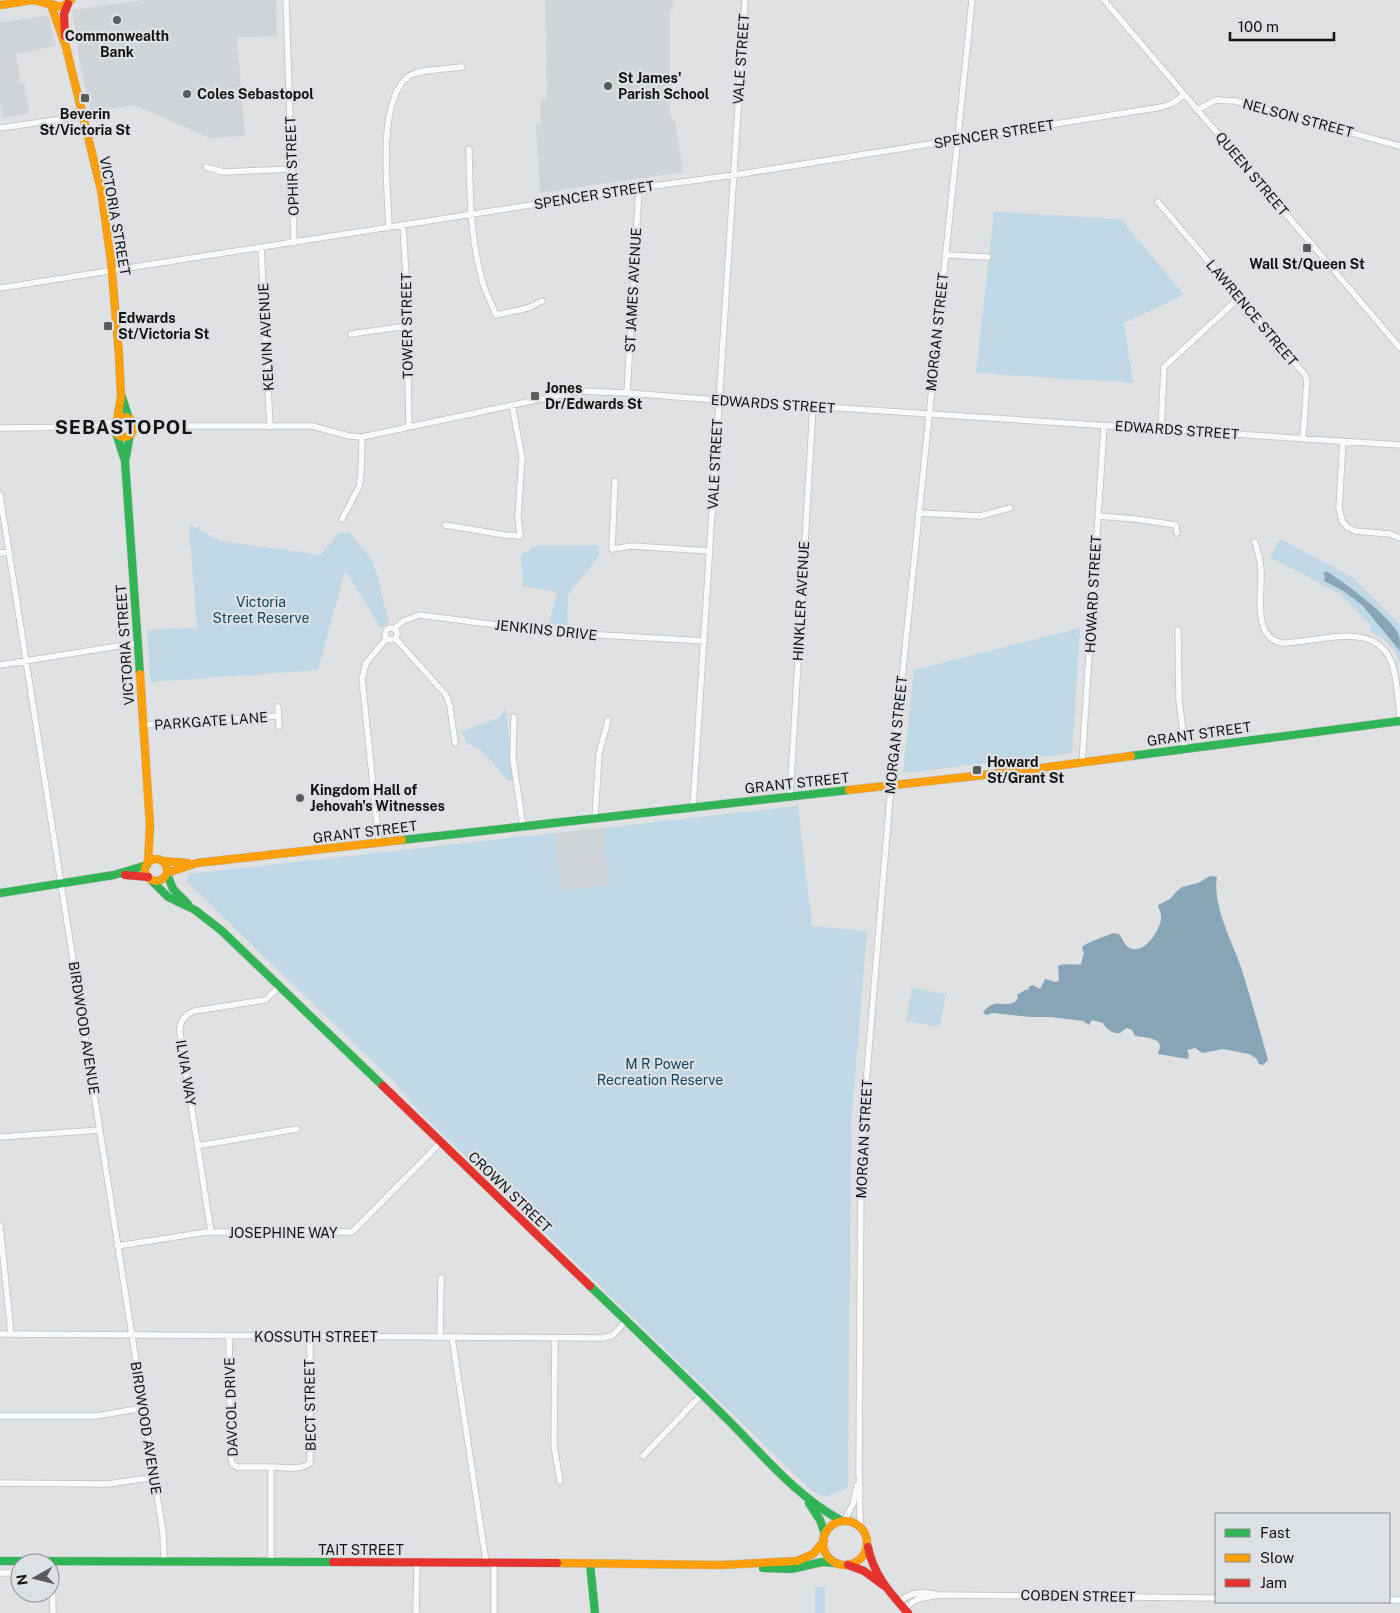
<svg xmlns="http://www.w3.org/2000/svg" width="1400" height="1613" font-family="'Public Sans',sans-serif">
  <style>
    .built { fill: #ced4d8 }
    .green { fill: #c0d7e5 }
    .water { fill: #88a5b7 }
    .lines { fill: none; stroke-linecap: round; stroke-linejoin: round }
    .street-casing { stroke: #bebfbf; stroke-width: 7 }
    .fast-casing { stroke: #bebfbf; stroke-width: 9 }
    .slow-casing { stroke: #bebfbf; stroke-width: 9 }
    .jam-casing { stroke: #bebfbf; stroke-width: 9 }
    .street { stroke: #fafafb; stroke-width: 5.5 }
    .fast { stroke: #30b455; stroke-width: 8 }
    .slow { stroke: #ff9f0a; stroke-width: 8 }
    .jam { stroke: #e5322d; stroke-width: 8 }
    .poi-dot { fill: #5a5b5b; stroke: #dee1e3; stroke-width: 2 }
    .labels { text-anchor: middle; stroke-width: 4.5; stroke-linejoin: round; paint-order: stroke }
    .poi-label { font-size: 14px; font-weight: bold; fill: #121313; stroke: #dee1e3; text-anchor: start }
    .street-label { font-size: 14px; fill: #121313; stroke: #dee1e3 }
    .park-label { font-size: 14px; fill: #114662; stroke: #dee1e3 }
    .district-label { font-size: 19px; font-weight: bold; letter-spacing: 1px; fill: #121313; stroke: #dee1e3 }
  </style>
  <rect width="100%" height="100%" fill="#dfe1e2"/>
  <path class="built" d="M144,0H276L277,36L237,38L245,136L209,138L135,105L91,111L80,65L72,10Z
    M545,0H673L674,9H670V113L676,126L683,172L540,193L536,124H541V99H547Z
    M48,15L56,46L16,54L20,83H24L29,113L3,118L0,101V23Z
    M603,828L610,885L561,890L554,833Z"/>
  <path class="green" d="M994,212L1121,219L1184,295L1124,323L1133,383L976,373Z
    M189,524L194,527H200L199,530L220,541L321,555L339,533H350L373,561L389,622L381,628L345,570L318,670L151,682L147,630L197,628Z
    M1280,539L1352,577L1400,625V663C1395,647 1385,638 1369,631L1372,627L1340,594L1270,557Z
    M598,545L599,556L568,595L567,625L549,624L557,592L523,586L521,554L529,551L534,546Z
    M1080,628L1072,753L903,773L914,670Z
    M505,708C510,732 510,756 513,781H509L480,749L466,742L462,731L499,718Z
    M798,806L812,926L867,931L851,1126L848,1488L824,1497L812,1491L418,1110L393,1081L186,881L190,874L554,833L561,890L609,885L603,828Z
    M912,988L946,994L940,1027L906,1021Z
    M815,1587H825V1613H815Z"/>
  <path class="water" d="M1326,571C1344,582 1391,617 1399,635C1400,639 1400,646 1400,651L1362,605L1342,590L1324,581L1325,576L1323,574Z
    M1210,876L1217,877C1212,906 1233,943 1242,970C1251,1000 1260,1030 1268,1060L1263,1065L1259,1064L1256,1058L1249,1054L1223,1049L1202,1053L1195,1048L1187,1050L1189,1055L1188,1059L1158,1054C1158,1051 1160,1049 1160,1046C1159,1037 1141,1037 1135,1036L1132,1030L1127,1028C1124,1029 1122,1032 1120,1033C1114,1035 1105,1028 1103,1023L1092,1020L1089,1025L1083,1021L1050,1017H1031L993,1013L986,1015L983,1012C997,997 1000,1008 1015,1002L1018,998L1017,995L1025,990H1028L1029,987L1033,985L1040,989L1045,979L1056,982L1059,980L1058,966C1065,962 1073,966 1081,964L1084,953L1082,947C1087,942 1104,937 1113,933L1119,934C1123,939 1125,947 1132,949C1146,952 1159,931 1161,920C1162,913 1159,911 1158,905L1170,899L1176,892L1182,887L1198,883Z"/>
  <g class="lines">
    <defs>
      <path id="street" d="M286,0L294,243
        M1104,0L1400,348
        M1197,110L1216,100L1235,101L1400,146
        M0,128L83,116
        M469,149C470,194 470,240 483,283C486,294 492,304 496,315L528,308L542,301
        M206,167L223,172L291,169
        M1158,202L1305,375L1307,380L1303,438
        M403,226L406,276L409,427
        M389,228C388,191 376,100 409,76C419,69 449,69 462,67
        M261,248L270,427
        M945,255L988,257
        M0,288L639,188L741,174L1162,107L1173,103L1184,95
        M351,334L407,326
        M627,393L639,188
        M130,419L152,426H312L349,436L362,437L579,391L627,393L718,400L1400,445
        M99,427L116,432
        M0,428L96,427L116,421
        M1161,429L1164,367L1239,298
        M131,433L150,427
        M1343,441L1339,508L1342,521L1347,527L1355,531L1390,534L1400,538
        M615,481L612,549L632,546L709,551
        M0,495L163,1533L164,1561
        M918,513L980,516L1010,508
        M1098,516L1135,519L1176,525L1177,533
        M342,519L359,487L361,474L362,437
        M445,525L505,535L520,536L518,517L522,457L512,405
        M1255,542C1258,552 1261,561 1261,572C1262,594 1252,638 1282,643C1317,643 1379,617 1393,667C1398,683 1398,701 1400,717
        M0,553L10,552
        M385 634a6 6 0 1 1 12 0a6 6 0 1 1-12 0Z
        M394,629L403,621L420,615L550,632L704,641
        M1178,630L1179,700L1185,748
        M395,638L446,695L450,706L455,743
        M0,665L137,643
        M278,707L279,726
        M514,717L513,759L523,826
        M143,725L278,716
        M1082,763L1104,426
        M790,797L813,406
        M693,807L745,0
        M595,818L599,754L608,720
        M379,843L362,679L366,663L387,638
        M0,1137L100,1130
        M197,1146L297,1129
        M0,1226L11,1334
        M211,1232L180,1033C179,1022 184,1015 194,1011L265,1000L280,986
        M117,1246L207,1232H352L441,1142
        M0,1334L603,1338L613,1335L626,1321
        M229,1336L231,1460L233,1465L237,1467H271V1562
        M440,1337L441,1278
        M452,1337L486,1562
        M555,1338L554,1446L560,1481
        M0,1416H96L143,1408
        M643,1456L702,1394
        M271,1467C283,1467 302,1471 310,1463V1337
        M0,1483L108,1484L154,1477
        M844,1521L853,1504L857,1485
        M861,1527C858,1509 861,1491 859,1473L861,1175L863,1120L891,785L972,0
        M52,1561L53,1613
        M494,1562V1613
        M0,1573H20
        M1389,1600H1400
        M899,1602C910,1593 920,1591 934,1594
        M904,1608L918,1599L939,1595L1216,1598
        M416,1613L417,1563"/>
      <path id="fast" d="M122,397L129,419
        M116,433L125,461L140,674
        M126,457L130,434
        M1131,756L1400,721
        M402,840L849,790
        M167,874L173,889L188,904
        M150,879L168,897L195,910L222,931L383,1086
        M0,893L114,875L147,865
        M590,1286C636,1330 683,1375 729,1421C764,1456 797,1497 842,1521
        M809,1503L820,1520L825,1534
        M0,1561L333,1562
        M590,1564L595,1613
        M763,1568L791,1569L822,1562L836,1563"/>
      <path id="slow" d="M0,5L33,0L62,7L71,0
        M51,5L66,47L101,190L111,261L119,355L121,397L117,420
        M114 427a10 10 0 1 1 20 0a10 10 0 1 1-20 0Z
        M140,674L150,826L148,863
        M849,790L1011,772L1131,756
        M145 870a11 11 0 1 1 22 0a11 11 0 1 1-22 0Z
        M163,861L188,863
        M167,873L197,863L402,840
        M823 1543a22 22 0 1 1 44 0a22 22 0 1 1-44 0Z
        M557,1563L721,1565L797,1561L813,1554L824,1541"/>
      <path id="jam" d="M65,36L64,14L68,4
        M125,875L148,877
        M383,1086L590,1286
        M868,1547C873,1574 890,1593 908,1613
        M333,1562L557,1563
        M848,1565L864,1571L883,1585"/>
    </defs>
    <use href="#street" class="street-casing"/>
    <use href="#fast" class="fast-casing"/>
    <use href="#slow" class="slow-casing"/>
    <use href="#jam" class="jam-casing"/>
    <use href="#street" class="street"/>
    <use href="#fast" class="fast"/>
    <use href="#slow" class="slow"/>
    <use href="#jam" class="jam"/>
  </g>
  <g class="poi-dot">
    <circle cx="117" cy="20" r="5"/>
    <circle cx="608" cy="86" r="5"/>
    <circle cx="187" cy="94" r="5"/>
    <rect x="80" y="93" width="10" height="10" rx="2.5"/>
    <rect x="1302" y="243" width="10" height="10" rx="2.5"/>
    <rect x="103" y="321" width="10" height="10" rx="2.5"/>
    <rect x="530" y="391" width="10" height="10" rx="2.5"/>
    <rect x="972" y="765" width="10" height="10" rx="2.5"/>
    <circle cx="300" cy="798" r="5"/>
  </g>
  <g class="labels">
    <g class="poi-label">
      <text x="117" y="41" text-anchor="middle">Commonwealth<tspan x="117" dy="16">Bank</tspan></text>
      <text x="618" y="83">St James'<tspan x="618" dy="16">Parish School</tspan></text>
      <text x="197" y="99">Coles Sebastopol</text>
      <text x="85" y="119" text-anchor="middle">Beverin<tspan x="85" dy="16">St/Victoria St</tspan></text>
      <text x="1307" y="269" text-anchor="middle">Wall St/Queen St</text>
      <text x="118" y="323">Edwards<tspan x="118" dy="16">St/Victoria St</tspan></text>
      <text x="545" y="393">Jones<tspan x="545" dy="16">Dr/Edwards St</tspan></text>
      <text x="987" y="767">Howard<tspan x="987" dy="16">St/Grant St</tspan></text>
      <text x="310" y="795">Kingdom Hall of<tspan x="310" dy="16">Jehovah's Witnesses</tspan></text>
    </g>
    <g class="street-label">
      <text transform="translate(741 59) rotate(-86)" y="5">VALE STREET</text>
      <text transform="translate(1298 118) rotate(15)" y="5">NELSON STREET</text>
      <text transform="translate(994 134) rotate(-9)" y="5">SPENCER STREET</text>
      <text transform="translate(292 166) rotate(-92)" y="5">OPHIR STREET</text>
      <text transform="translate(1252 174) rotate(50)" y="5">QUEEN STREET</text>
      <text transform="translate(594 195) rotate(-9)" y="5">SPENCER STREET</text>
      <text transform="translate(115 216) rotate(80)" y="5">VICTORIA STREET</text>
      <text transform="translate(633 290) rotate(-87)" y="5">ST JAMES AVENUE</text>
      <text transform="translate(1252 313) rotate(50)" y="5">LAWRENCE STREET</text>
      <text transform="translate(407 326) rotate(-91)" y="5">TOWER STREET</text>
      <text transform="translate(937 332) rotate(-84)" y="5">MORGAN STREET</text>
      <text transform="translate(266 337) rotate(-93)" y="5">KELVIN AVENUE</text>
      <text transform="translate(773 404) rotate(4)" y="5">EDWARDS STREET</text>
      <text transform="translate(1177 430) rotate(4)" y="5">EDWARDS STREET</text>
      <text transform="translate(715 464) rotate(-87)" y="5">VALE STREET</text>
      <text transform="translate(1093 594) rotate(-87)" y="5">HOWARD STREET</text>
      <text transform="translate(801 601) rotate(-87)" y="5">HINKLER AVENUE</text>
      <text transform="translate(546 630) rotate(6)" y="5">JENKINS DRIVE</text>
      <text transform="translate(125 645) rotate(-94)" y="5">VICTORIA STREET</text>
      <text transform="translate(211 721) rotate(-4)" y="5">PARKGATE LANE</text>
      <text transform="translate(1199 734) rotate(-8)" y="5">GRANT STREET</text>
      <text transform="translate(896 735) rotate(-84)" y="5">MORGAN STREET</text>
      <text transform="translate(797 783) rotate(-6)" y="5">GRANT STREET</text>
      <text transform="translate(365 832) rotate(-7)" y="5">GRANT STREET</text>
      <text transform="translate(84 1028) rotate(81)" y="5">BIRDWOOD AVENUE</text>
      <text transform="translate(186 1073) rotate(81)" y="5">ILVIA WAY</text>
      <text transform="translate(864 1139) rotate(-87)" y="5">MORGAN STREET</text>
      <text transform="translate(510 1192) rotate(44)" y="5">CROWN STREET</text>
      <text x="283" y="1238">JOSEPHINE WAY</text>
      <text x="316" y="1342">KOSSUTH STREET</text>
      <text transform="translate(310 1405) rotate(-91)" y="5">BECT STREET</text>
      <text transform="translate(231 1407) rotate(-92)" y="5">DAVCOL DRIVE</text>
      <text transform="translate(146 1428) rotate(81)" y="5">BIRDWOOD AVENUE</text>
      <text x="361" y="1555">TAIT STREET</text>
      <text transform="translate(1078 1596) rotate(1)" y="5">COBDEN STREET</text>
    </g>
    <g class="park-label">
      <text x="261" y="607">Victoria<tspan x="261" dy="16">Street Reserve</tspan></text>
      <text x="660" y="1069">M R Power<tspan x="660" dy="16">Recreation Reserve</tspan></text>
    </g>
    <g class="district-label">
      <text x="124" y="434">SEBASTOPOL</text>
    </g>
  </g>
  <rect x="1215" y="1513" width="175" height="90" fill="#dee1e3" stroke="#8c8f90"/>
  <rect x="1225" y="1529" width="25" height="8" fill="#30b455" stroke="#8c8f90"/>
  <text x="1260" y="1538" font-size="15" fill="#121313">Fast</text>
  <rect x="1225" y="1554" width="25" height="8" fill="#ff9f0a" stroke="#8c8f90"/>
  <text x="1260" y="1563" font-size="15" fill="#121313">Slow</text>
  <rect x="1225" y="1579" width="25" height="8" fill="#e5322d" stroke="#8c8f90"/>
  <text x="1260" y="1588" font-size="15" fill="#121313">Jam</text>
  <g transform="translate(35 1578) rotate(262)"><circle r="24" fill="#dee1e3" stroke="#8c8f90"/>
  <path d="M0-4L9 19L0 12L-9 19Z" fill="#5a5b5b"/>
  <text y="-8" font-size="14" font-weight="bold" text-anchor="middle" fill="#121313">N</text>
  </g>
  <path d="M1230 32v8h104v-8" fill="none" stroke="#121313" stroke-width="2.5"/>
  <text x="1238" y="32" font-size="15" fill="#121313" stroke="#dee1e3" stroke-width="4" paint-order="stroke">100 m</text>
</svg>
